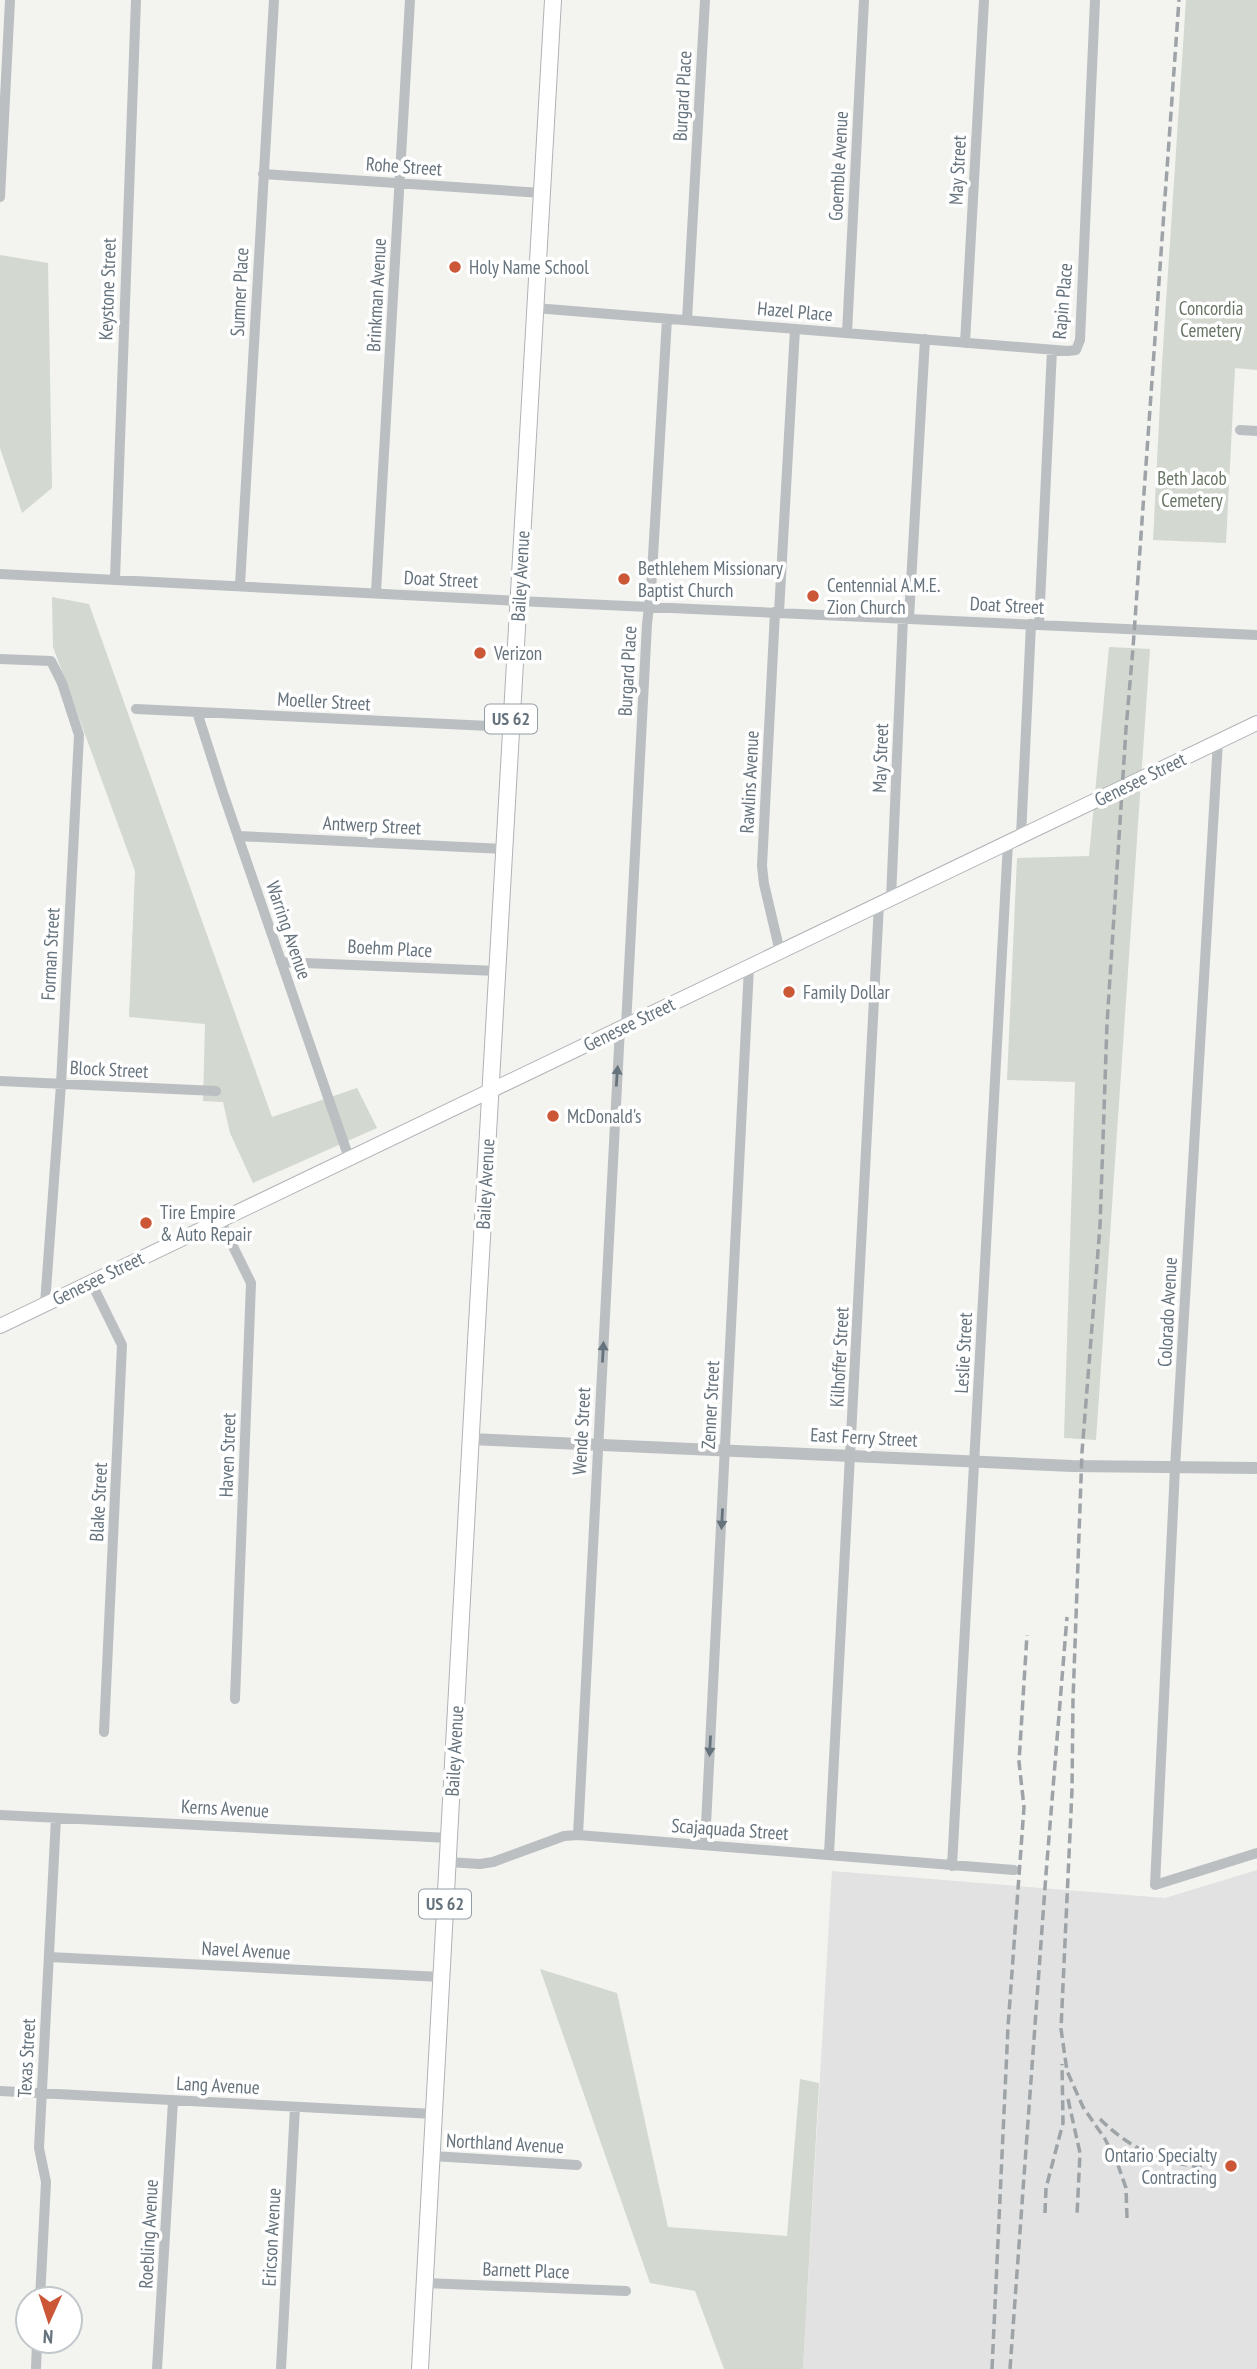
<svg xmlns="http://www.w3.org/2000/svg" width="1257" height="2369" font-family="'PT Sans Narrow',sans-serif">
  <style>
    .built { fill: #e1e2e1 }
    .green { fill: #d3d8d0 }
    .lines { fill: none; stroke-linecap: round; stroke-linejoin: round }
    .secondary-casing { stroke: #b0b4b8; stroke-width: 16 }
    .primary-casing { stroke: #afb3b6; stroke-width: 18 }
    .minor { stroke: #bbbfc1; stroke-width: 10 }
    .tertiary { stroke: #bbbfc1; stroke-width: 12 }
    .secondary { stroke: #fff; stroke-width: 14 }
    .primary { stroke: #fff; stroke-width: 16 }
    .rail { stroke: #9da3a7; stroke-width: 3.5; stroke-dasharray: 10 5; stroke-linecap: butt }
    .oneway { fill: #66737d }
    .poi-dot { fill: #cc5737; stroke: #fff; stroke-width: 2.5 }
    .labels { text-anchor: middle; stroke-width: 7; stroke-linejoin: round; paint-order: stroke }
    .shield { fill: #fff; stroke: #949da4; stroke-width: 2 }
    .shield-label { font-size: 18px; font-weight: bold; fill: #66737d }
    .street-label { font-size: 19px; fill: #66737d; stroke: #fff }
    .poi-label { font-size: 19px; fill: #66737d; stroke: #fff; text-anchor: start }
    .park-label { font-size: 19px; fill: #687564; stroke: #fff }
  </style>
  <rect width="100%" height="100%" fill="#f3f3f0"/>
  <path class="built" d="M1257,1870V2369H803L832,1871L1165,1898Z"/>
  <path class="green" d="M1186,0H1257V370L1235,368L1226,543L1153,540L1162,363Z
    M0,255L48,263L52,488L22,513L0,448Z
    M52,597L89,604L272,1117L357,1088L377,1128L253,1183L230,1133L223,1102L203,1101L205,1024L129,1017L135,871L53,647Z
    M1109,647L1150,649L1096,1440L1064,1438L1075,1082L1007,1080L1017,858L1089,856Z
    M540,1969L617,1993L668,2227L787,2236L800,2079L819,2083L803,2369H724L695,2291L650,2283Z"/>
  <g class="lines">
    <defs>
      <path id="secondary" d="M0,1326L1257,723"/>
      <path id="primary" d="M420,2369L476,1342L553,0"/>
    </defs>
    <use href="#secondary" class="secondary-casing"/>
    <use href="#primary" class="primary-casing"/>
    <path class="minor" d="M263,174L542,193
      M0,197L10,0
      M535,308L1068,351L1076,350L1080,340L1095,0
      M687,320L705,0
      M847,333L864,0
      M965,343L984,0
      M1240,430L1257,431
      M0,574L518,601L1257,635
      M115,579L136,0
      M240,585L274,0
      M376,592L410,0
      M775,612L762,866L764,884L780,952
      M779,612L795,329
      M909,618L925,339
      M1039,624L1052,350
      M0,659L51,661L62,683L79,735L61,1084L45,1304
      M136,709L511,727
      M197,712L223,793L349,1158
      M1218,741L1175,1468L1155,1885L1257,1853
      M238,836L504,849
      M1021,836L1031,624
      M891,899L903,618
      M281,962L497,971
      M626,1026L647,624L651,590L667,319
      M0,1081L216,1091
      M220,1220L251,1283L235,1699
      M91,1282L122,1345L104,1732
      M0,1815L449,1838
      M578,1835L620,1028
      M705,1845L749,967
      M829,1854L879,904
      M448,1862L480,1864L493,1862L564,1836L578,1835L1014,1870
      M952,1866L1008,843
      M49,1957L441,1977
      M0,2091L434,2114
      M432,2156L577,2165
      M425,2283L626,2291
      M40,2299L46,2182L39,2148L56,1818
      M36,2369L37,2341
      M157,2369L173,2101
      M281,2369L295,2107"/>
    <path class="tertiary" d="M470,1439L1072,1466L1257,1468"/>
    <use href="#secondary" class="secondary"/>
    <use href="#primary" class="primary"/>
    <path class="rail" d="M1068,2099L1080,2153L1077,2215
      M1100,2119C1129,2148 1164,2165 1206,2167
      M1045,2213L1046,2188L1063,2123L1062,2064
      M1127,2218L1126,2188L1117,2162L1105,2139L1083,2107L1067,2071L1061,2029L1072,1790L1073,1700L1082,1452L1100,1226L1107,1024L1126,729L1133,648L1179,0
      M992,2369L1008,2027L1024,1807L1019,1762L1027,1635
      M1010,2369L1046,1874L1067,1617"/>
  </g>
  <defs><path id="oneway-solid" d="M-6-.8H1V-3.2L6.5 0L1 3.2V.8H-6Z" transform="scale(1.75)"/></defs>
  <g class="oneway">
    <use href="#oneway-solid" transform="translate(617 1076) rotate(-86)"/>
    <use href="#oneway-solid" transform="translate(603 1352) rotate(-87)"/>
    <use href="#oneway-solid" transform="translate(722 1519) rotate(93)"/>
    <use href="#oneway-solid" transform="translate(710 1746) rotate(93)"/>
  </g>
  <g class="poi-dot">
    <circle cx="455" cy="267" r="7"/>
    <circle cx="624" cy="579" r="7"/>
    <circle cx="813" cy="596" r="7"/>
    <circle cx="480" cy="653" r="7"/>
    <circle cx="789" cy="992" r="7"/>
    <circle cx="553" cy="1116" r="7"/>
    <circle cx="146" cy="1223" r="7"/>
    <circle cx="1231" cy="2166" r="7"/>
  </g>
  <g class="labels">
    <g class="shield">
      <rect x="485" y="704.5" width="52" height="29" rx="5"/>
      <rect x="419" y="1889.5" width="52" height="29" rx="5"/>
    </g>
    <g class="shield-label">
      <text x="511" y="725">US 62</text>
      <text x="445" y="1910">US 62</text>
    </g>
    <g class="street-label">
      <text transform="translate(682 96) rotate(-87)" y="7">Burgard Place</text>
      <text transform="translate(404 166) rotate(4)" y="7">Rohe Street</text>
      <text transform="translate(838 166) rotate(-87)" y="7">Goemble Avenue</text>
      <text transform="translate(957 170) rotate(-87)" y="7">May Street</text>
      <text transform="translate(107 289) rotate(-88)" y="7">Keystone Street</text>
      <text transform="translate(239 292) rotate(-87)" y="7">Sumner Place</text>
      <text transform="translate(376 295) rotate(-87)" y="7">Brinkman Avenue</text>
      <text transform="translate(1062 301) rotate(-85)" y="7">Rapin Place</text>
      <text transform="translate(795 311) rotate(5)" y="7">Hazel Place</text>
      <text transform="translate(520 576) rotate(-87)" y="7">Bailey Avenue</text>
      <text transform="translate(441 579) rotate(3)" y="7">Doat Street</text>
      <text transform="translate(1007 605) rotate(3)" y="7">Doat Street</text>
      <text transform="translate(627 671) rotate(-87)" y="7">Burgard Place</text>
      <text transform="translate(324 701) rotate(3)" y="7">Moeller Street</text>
      <text transform="translate(880 758) rotate(-88)" y="7">May Street</text>
      <text transform="translate(1140 779) rotate(-26)" y="7">Genesee Street</text>
      <text transform="translate(749 782) rotate(-87)" y="7">Rawlins Avenue</text>
      <text transform="translate(372 825) rotate(3)" y="7">Antwerp Street</text>
      <text transform="translate(289 930) rotate(71)" y="7">Warring Avenue</text>
      <text transform="translate(390 948) rotate(3)" y="7">Boehm Place</text>
      <text transform="translate(50 954) rotate(-87)" y="7">Forman Street</text>
      <text transform="translate(629 1024) rotate(-26)" y="7">Genesee Street</text>
      <text transform="translate(109 1069) rotate(3)" y="7">Block Street</text>
      <text transform="translate(485 1184) rotate(-87)" y="7">Bailey Avenue</text>
      <text transform="translate(98 1278) rotate(-26)" y="7">Genesee Street</text>
      <text transform="translate(1167 1312) rotate(-87)" y="7">Colorado Avenue</text>
      <text transform="translate(963 1353) rotate(-87)" y="7">Leslie Street</text>
      <text transform="translate(839 1357) rotate(-87)" y="7">Kilhoffer Street</text>
      <text transform="translate(710 1405) rotate(-87)" y="7">Zenner Street</text>
      <text transform="translate(581 1431) rotate(-87)" y="7">Wende Street</text>
      <text transform="translate(864 1437) rotate(3)" y="7">East Ferry Street</text>
      <text transform="translate(227 1455) rotate(-88)" y="7">Haven Street</text>
      <text transform="translate(98 1502) rotate(-87)" y="7">Blake Street</text>
      <text transform="translate(454 1751) rotate(-87)" y="7">Bailey Avenue</text>
      <text transform="translate(225 1808) rotate(3)" y="7">Kerns Avenue</text>
      <text transform="translate(730 1829) rotate(4)" y="7">Scajaquada Street</text>
      <text transform="translate(246 1950) rotate(3)" y="7">Navel Avenue</text>
      <text transform="translate(26 2058) rotate(-87)" y="7">Texas Street</text>
      <text transform="translate(218 2085) rotate(3)" y="7">Lang Avenue</text>
      <text transform="translate(505 2143) rotate(3)" y="7">Northland Avenue</text>
      <text transform="translate(148 2234) rotate(-87)" y="7">Roebling Avenue</text>
      <text transform="translate(271 2237) rotate(-87)" y="7">Ericson Avenue</text>
      <text transform="translate(526 2270) rotate(2)" y="7">Barnett Place</text>
    </g>
    <g class="poi-label">
      <text x="469" y="274">Holy Name School</text>
      <text x="638" y="575">Bethlehem Missionary<tspan x="638" dy="22">Baptist Church</tspan></text>
      <text x="827" y="592">Centennial A.M.E.<tspan x="827" dy="22">Zion Church</tspan></text>
      <text x="494" y="660">Verizon</text>
      <text x="803" y="999">Family Dollar</text>
      <text x="567" y="1123">McDonald's</text>
      <text x="160" y="1219">Tire Empire<tspan x="160" dy="22">&amp; Auto Repair</tspan></text>
      <text x="1217" y="2162" text-anchor="end">Ontario Specialty<tspan x="1217" dy="22">Contracting</tspan></text>
    </g>
    <g class="park-label">
      <text x="1211" y="315">Concordia<tspan x="1211" dy="22">Cemetery</tspan></text>
      <text x="1192" y="485">Beth Jacob<tspan x="1192" dy="22">Cemetery</tspan></text>
    </g>
  </g>
  <g transform="translate(49 2320) rotate(183)"><circle r="33" fill="#ffffff" stroke="#c2c7cb" stroke-width="2"/>
  <path d="M0-5L12 26L0 18L-12 26Z" fill="#cc5737"/>
  <text y="-10" font-size="19" font-weight="bold" text-anchor="middle" fill="#66737d">N</text>
  </g>
</svg>
